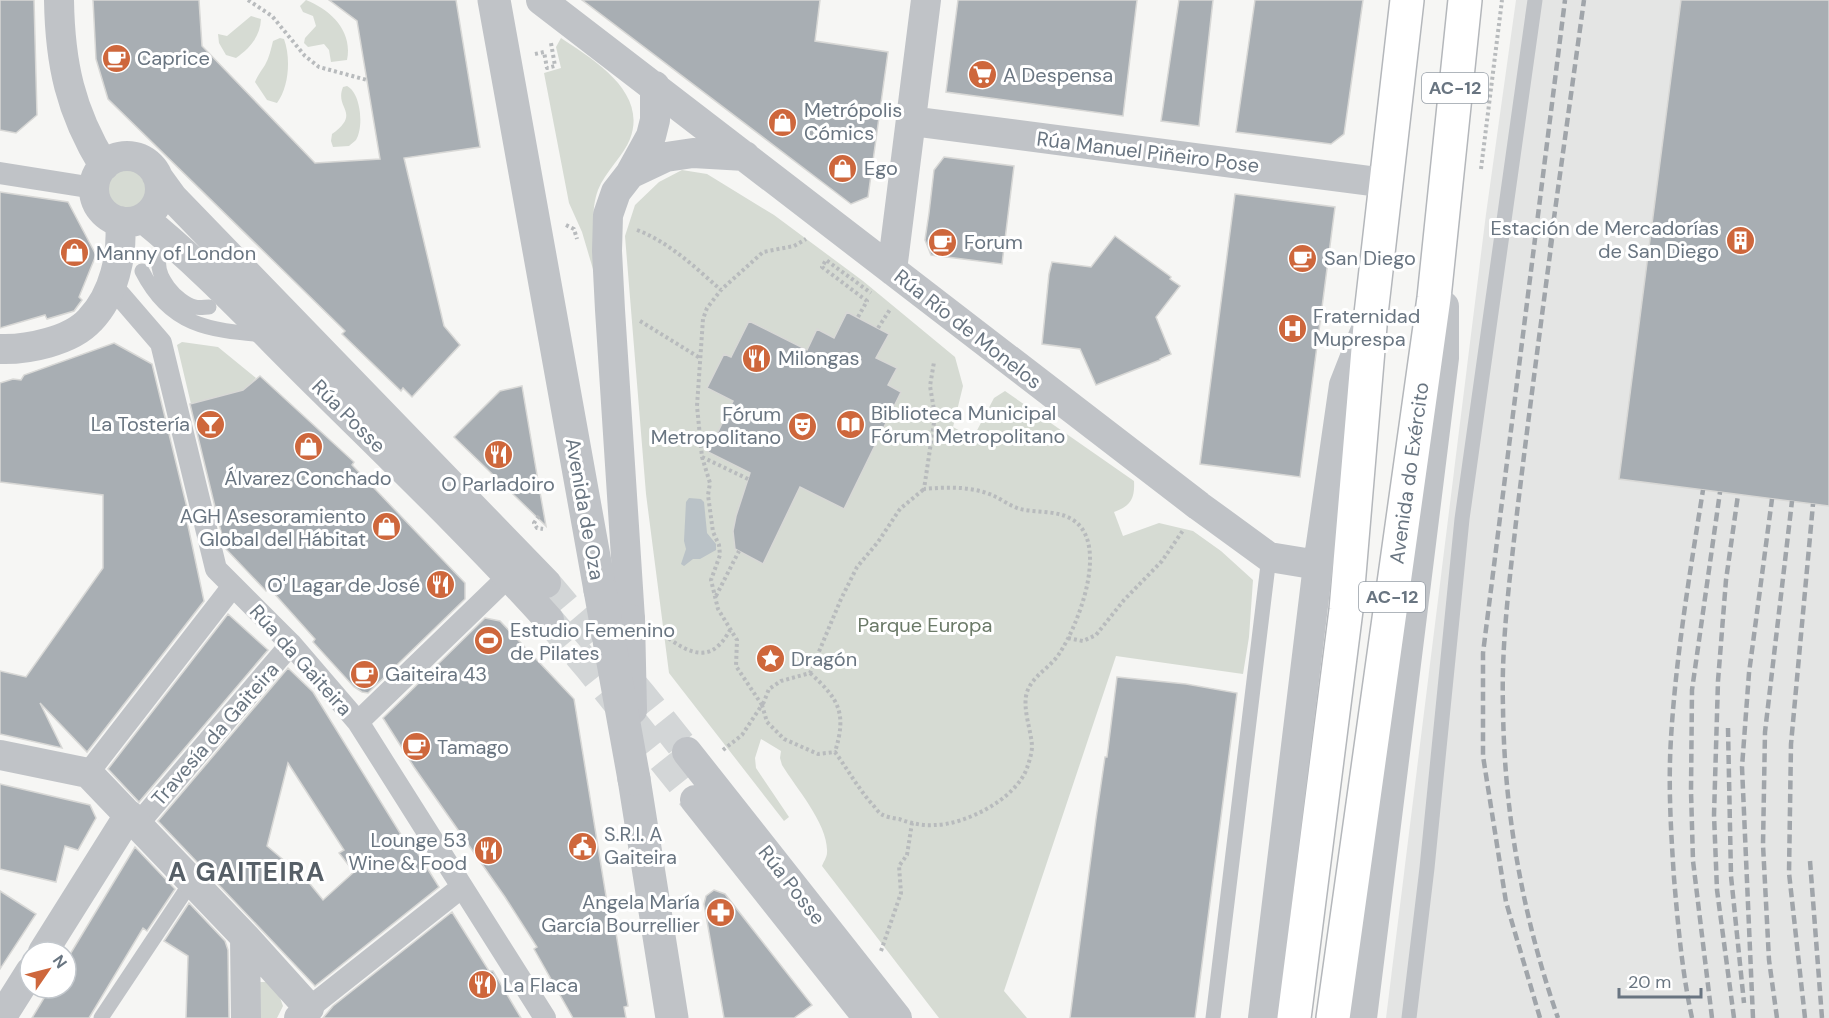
<svg xmlns="http://www.w3.org/2000/svg" width="1829" height="1018" font-family="'DM Sans',sans-serif">
  <style>
    .built { fill: #e4e5e4 }
    .green { fill: #d6dbd3 }
    .water { fill: #bac2c7 }
    .building { fill: #a8aeb3; stroke: #d8d8d6; stroke-width: 1.5; fill-rule: evenodd }
    .lines { fill: none; stroke-linecap: round; stroke-linejoin: round }
    .minor-tunnel { stroke: #d3d6d7; stroke-width: 30; stroke-dasharray: 30 15; stroke-linecap: butt }
    .primary-casing { stroke: #b4b7bb; stroke-width: 36 }
    .path { stroke: #b8bbbd; stroke-width: 4; stroke-dasharray: 3 3; stroke-linecap: butt }
    .service { stroke: #c0c3c7; stroke-width: 15 }
    .pedestrian { stroke: #c0c3c7; stroke-width: 22 }
    .minor { stroke: #c0c3c7; stroke-width: 30 }
    .tertiary { stroke: #c0c3c7; stroke-width: 33 }
    .primary { stroke: #fff; stroke-width: 33 }
    .rail { stroke: #a0a5aa; stroke-width: 4.5; stroke-dasharray: 9 4.5; stroke-linecap: butt }
    .minor-bridge { stroke: #c0c3c7; stroke-width: 30 }
    .tertiary-bridge { stroke: #c0c3c7; stroke-width: 33 }
    .labels { text-anchor: middle; stroke-width: 6; stroke-linejoin: round; paint-order: stroke }
    .shield { fill: #fff; stroke: #969ea7; stroke-width: 1.5 }
    .shield-label { font-size: 18px; font-weight: bold; fill: #697581 }
    .poi-label { font-size: 20px; fill: #697581; stroke: #fff; text-anchor: start }
    .street-label { font-size: 20px; fill: #697581; stroke: #fff }
    .park-label { font-size: 20px; fill: #6a7967; stroke: #fff }
    .district-label { font-size: 26px; font-weight: bold; letter-spacing: 1.5px; fill: #565f67; stroke: #fff }
  </style>
  <rect width="100%" height="100%" fill="#f6f6f4"/>
  <path class="built" d="M1516,0H1829V1018H1386L1486,214Z"/>
  <path class="green" d="M306,0C331,10 353,31 347,60L331,62L329,50L324,44L308,47L304,43L305,38L316,26L313,16L303,12L300,6Z
    M251,16L261,19C260,37 250,48 236,58L226,55L219,43L218,34L227,36Z
    M280,38L284,39C291,58 289,87 277,103L267,100L255,82C258,75 261,71 265,65C269,58 271,49 273,41Z
    M561,38C594,60 648,92 630,139C624,155 605,172 598,190C588,217 596,257 598,286L582,232L569,203L544,73L561,68L556,47Z
    M347,86C361,93 364,127 356,140C354,142 351,144 349,146L333,147L331,141L332,134C362,112 334,109 343,87Z
    M107 189a21 21 0 1 1 42 0a21 21 0 1 1-42 0Z
    M682,170L707,174L774,215L863,281L955,357L963,386L953,427L973,438L994,398L1005,391L1134,481C1135,498 1131,506 1114,512L1123,536L1159,523L1193,531L1221,551L1253,580L1249,637L1243,674L1116,656L1004,991L1027,1018H939L822,866C823,863 827,857 827,853C829,825 796,788 782,765L780,758L781,751L761,739L755,758L756,768L789,817L784,821L669,673L646,494L625,236L635,205L659,182Z
    M182,342L218,347L256,378L229,406L191,404L177,345Z
    M260,982H267L278,992L283,1006L277,1018H256Z"/>
  <path class="water" d="M689,498L701,499L704,502L707,533L716,544V550L700,559H693L684,566L681,564L686,549L684,541L686,502Z"/>
  <path class="building" d="M0,0H34L37,115L16,133L0,130Z
    M93,0H199L202,46L315,163L380,159L357,21L329,0H456L480,147L404,158L444,326L460,345L412,397L403,388L401,391L342,334L345,331L108,99L96,59Z
    M582,0H820L815,41L888,52L868,197L851,204Z
    M958,0H1137L1123,116L946,92Z
    M1179,0H1213L1199,126L1161,121Z
    M1255,0H1363L1344,134L1331,144L1236,132Z
    M1681,0H1829V506L1619,479Z
    M944,157L1014,166L1002,264L931,255L925,240L929,213L934,170Z
    M0,192L68,202L96,255L79,297L82,300L74,311L47,319L45,315L0,328Z
    M1235,194L1335,207L1300,477L1200,464Z
    M1115,236L1171,277L1170,279L1180,286L1156,317L1171,354L1160,359V360L1096,385L1080,349L1042,344L1049,274L1052,262L1091,267Z
    M847,312L889,334L876,358L897,368L888,385L901,392L844,509L800,487L763,564L735,549L733,531L736,516L750,473L708,452L733,401L707,388L724,354L731,357L749,321L807,350L817,329L834,338Z
    M114,343L152,364L188,512L184,507L204,601L87,752L40,703L62,748L0,734V671L26,677L103,568V495L0,482V383L13,379L21,380L24,375Z
    M260,376L354,462L352,465L465,583V599L368,693L362,692L354,687L313,642L315,639L272,591L269,588L266,591L225,548L190,404L243,390Z
    M522,386L538,481L546,526L454,437L500,391Z
    M228,614L268,650L139,802L108,769Z
    M485,618L500,621L574,699L612,933H616L622,970L628,1006L624,1007L626,1018H573L534,949L537,947L505,897L414,767L383,718Z
    M288,668L313,692L408,846L412,844L439,887L315,986L158,821ZM288,763L344,850L339,853L354,872L323,900L306,879L267,846Z
    M1117,677L1186,684L1237,693L1195,1018H1070L1096,819L1105,757H1107Z
    M0,784L90,805L96,818L78,850L65,846L56,882L0,869Z
    M135,847L175,889L147,931L143,928L89,1018H32L50,988H66V961Z
    M714,890L725,894L812,1005L794,1018H724L704,904L706,896Z
    M0,891L36,914L0,969Z
    M189,903L225,941L228,950L229,1018H186L188,956L164,941Z
    M452,912L489,971H493L521,1018H323L333,1006Z"/>
  <g class="lines">
    <path class="minor-tunnel" d="M546,583L643,697L687,752
      M549,620L588,666L695,800"/>
    <defs>
      <path id="primary" d="M1294,1018L1346,610L1371,314L1407,0
        M1333,1018L1434,298L1465,0"/>
    </defs>
    <use href="#primary" class="primary-casing"/>
    <path class="path" d="M248,0L272,16L305,56L319,67L367,80
      M535,54L544,52L547,68L555,66L551,43
      M1481,169L1502,0
      M566,225L574,229L577,239
      M637,230C669,242 696,268 721,290
      M858,317L867,301L822,267L826,260L871,293
      M640,321L700,358
      M878,328L891,308
      M702,457L748,479
      M539,516L534,523L537,528L543,529
      M716,596L739,551
      M664,635C679,646 701,662 718,646C723,642 727,635 730,630
      M1068,638L1083,641L1096,635L1124,600L1162,561L1184,529
      M810,673C839,699 847,713 835,752
      M763,704L769,689L781,681L810,673L841,599L857,567L878,542L900,509L924,489
      M762,705L736,666L737,640L718,609L711,580L720,555L719,545L713,532L708,495L710,483L702,457L697,406L703,319L707,308L721,290L763,252L794,246L806,239
      M723,750L742,735L762,705L767,722L784,739L818,754L835,752C848,770 858,788 872,804C875,807 878,812 881,814C886,817 893,818 899,819C910,823 922,826 934,825C965,825 1016,799 1027,768C1029,762 1032,753 1032,746C1031,729 1022,708 1027,692C1033,675 1050,668 1059,654C1078,626 1110,544 1073,520C1058,510 1037,513 1020,509C1010,506 1001,499 992,495C970,486 947,487 924,489L935,416L930,386L934,362
      M881,951L901,893L899,866L907,855L912,823"/>
    <path class="service" d="M178,242H173C169,246 162,251 160,256C153,275 177,303 195,307C199,308 205,307 209,307
      M142,271C170,326 208,330 264,335
      M101,1018L192,881
      M1213,1018L1269,557
      M1409,1018L1427,868L1462,519L1535,0"/>
    <path class="pedestrian" d="M0,173L94,188
      M111,285L161,343L216,569L291,644L358,722L545,1018
      M358,722L509,576
      M88,773L233,586
      M138,824L291,644
      M309,1008L462,887"/>
    <path class="minor" d="M59,0C60,63 70,111 104,166
      M541,0L1199,506L1269,557L1318,565
      M911,121L1386,183
      M94 189a33 33 0 1 1 66 0a33 33 0 1 1-66 0Z
      M630,174L666,157L693,153L745,156
      M157,176L173,198L546,583
      M143,218C206,269 261,329 318,385C396,462 475,538 549,620
      M892,270L926,0
      M0,349C27,350 71,341 90,320C114,295 123,255 120,221
      M630,619L610,310L607,251L608,215L616,192L630,174L651,136L655,120V86
      M687,752L897,1018
      M0,755L88,773L245,937L246,1018
      M695,800L868,1018
      M245,937L309,1008L299,1018
      M43,952L129,815
      M1,1018L30,972
      M1263,1018L1318,565L1344,385L1364,334
      M1362,1018L1444,358V306"/>
    <path class="tertiary" d="M494,0L600,590
      M634,779L672,1018"/>
    <use href="#primary" class="primary"/>
    <path class="rail" d="M1552,239C1540,330 1528,421 1517,513C1510,577 1501,643 1503,707C1504,813 1523,918 1558,1018
      M1550,247L1584,0
      M1728,728L1731,876L1744,1003
      M1810,861L1822,1018
      M1540,1018L1506,902L1483,756V653L1565,0
      M1692,1018C1682,972 1678,925 1674,878C1671,832 1668,785 1671,738C1676,655 1690,572 1703,490
      M1712,1018L1693,861L1691,791L1692,690L1720,492
      M1734,1018L1717,890L1714,815L1718,681L1726,580L1738,495
      M1753,1018L1742,767L1749,673L1772,499
      M1777,1018L1769,960L1763,845L1765,732L1792,501
      M1805,1018L1789,873L1791,744L1813,504"/>
    <path class="minor-bridge" d="M630,619L632,710"/>
    <path class="tertiary-bridge" d="M600,590L634,779"/>
  </g>
  <defs>
    <symbol id="cafe-disc" viewBox="-11 -11 22 22"><circle r="9.5" fill="#ce673c" stroke="#fff"/><path d="M-5.5-4.5H6V0H3Q3 3.5 0 3.5H-2.5Q-5.5 3.5-5.5 0ZM3-3.2v2h1.7v-2ZM-6 4.5H4V6H-6Z" fill="#fff"/></symbol>
    <symbol id="supermarket-disc" viewBox="-11 -11 22 22"><circle r="9.5" fill="#ce673c" stroke="#fff"/><path d="M-6-5.5h2.5l.6 2H6L4.5 2H-2.5L-4.4-4H-6ZM-1.5 3.2a1.3 1.3 0 1 0 .1 0ZM3 3.2a1.3 1.3 0 1 0 .1 0Z" fill="#fff"/></symbol>
    <symbol id="shop-disc" viewBox="-11 -11 22 22"><circle r="9.5" fill="#ce673c" stroke="#fff"/><path d="M-5-2.5h2.3a2.7 3.5 0 0 1 5.4 0H5L5.5 6h-11ZM-1.5-2.5h3a1.5 2.3 0 0 0-3 0Z" fill="#fff"/></symbol>
    <symbol id="building-disc" viewBox="-11 -11 22 22"><circle r="9.5" fill="#ce673c" stroke="#fff"/><path d="M-4-6H4V6H1V3H-1V6H-4ZM-2.5-4.3h1.7v1.8h-1.7ZM.8-4.3h1.7v1.8H.8ZM-2.5-1h1.7V.8h-1.7ZM.8-1h1.7V.8H.8Z" fill="#fff"/></symbol>
    <symbol id="hospital-disc" viewBox="-11 -11 22 22"><circle r="9.5" fill="#ce673c" stroke="#fff"/><path d="M-5-5h3v3.5h4V-5h3V5h-3V1.5h-4V5h-3Z" fill="#fff"/></symbol>
    <symbol id="restaurant-disc" viewBox="-11 -11 22 22"><circle r="9.5" fill="#ce673c" stroke="#fff"/><path d="M-5-6h1v4h1v-4h1v4h1v-4h1v5L-1.5 .5V6h-2V.5L-5-1ZM5-6V6H3V1.5H1.5Q1.5-4 5-6Z" fill="#fff"/></symbol>
    <symbol id="bar-disc" viewBox="-11 -11 22 22"><circle r="9.5" fill="#ce673c" stroke="#fff"/><path d="M-6-5H6L.8 .8V4.5H3.5V6h-7V4.5H-.8V.8Z" fill="#fff"/></symbol>
    <symbol id="library-disc" viewBox="-11 -11 22 22"><circle r="9.5" fill="#ce673c" stroke="#fff"/><path d="M-6-4Q-3-5.5-.7-3.5V5Q-3 3-6 4ZM6-4Q3-5.5 .7-3.5V5Q3 3 6 4Z" fill="#fff"/></symbol>
    <symbol id="theatre-disc" viewBox="-11 -11 22 22"><circle r="9.5" fill="#ce673c" stroke="#fff"/><path d="M-5-5.5Q0-4 5-5.5V0Q5 5 0 6Q-5 5-5 0ZM-3.3-2.5H-1v1.5H-3.3ZM1-2.5H3.3v1.5H1ZM-2.8 1Q0 5.5 2.8 1Z" fill="#fff"/></symbol>
    <symbol id="stadium-disc" viewBox="-11 -11 22 22"><circle r="9.5" fill="#ce673c" stroke="#fff"/><path d="M0-5a6.5 5 0 1 0 0 10a6.5 5 0 1 0 0-10ZM-3.5-1.8h7v3.6h-7Z" fill="#fff"/></symbol>
    <symbol id="sight-disc" viewBox="-11 -11 22 22"><circle r="9.5" fill="#ce673c" stroke="#fff"/><path d="M0-6L1.8-2.2L6-1.7L2.9 1.2L3.7 5.4L0 3.3L-3.7 5.4L-2.9 1.2L-6-1.7L-1.8-2.2Z" fill="#fff"/></symbol>
    <symbol id="civic-disc" viewBox="-11 -11 22 22"><circle r="9.5" fill="#ce673c" stroke="#fff"/><path d="M-.6-6.5H3V-4.5H.6V-3L4-1V1h2V6H-6V1h2V-1L-.6-3ZM-1.2 2.5V6h2.4V2.5Z" fill="#fff"/></symbol>
    <symbol id="pharmacy-disc" viewBox="-11 -11 22 22"><circle r="9.5" fill="#ce673c" stroke="#fff"/><path d="M-2-6h4v4h4v4h-4v4h-4v-4h-4v-4h4Z" fill="#fff"/></symbol>
  </defs>
  <g fill-rule="evenodd">
    <use href="#cafe-disc" x="100" y="42" width="33" height="33"/>
    <use href="#supermarket-disc" x="966" y="58" width="33" height="33"/>
    <use href="#shop-disc" x="766" y="106" width="33" height="33"/>
    <use href="#shop-disc" x="826" y="152" width="33" height="33"/>
    <use href="#building-disc" x="1724" y="224" width="33" height="33"/>
    <use href="#cafe-disc" x="926" y="226" width="33" height="33"/>
    <use href="#shop-disc" x="58" y="236" width="33" height="33"/>
    <use href="#cafe-disc" x="1286" y="242" width="33" height="33"/>
    <use href="#hospital-disc" x="1276" y="312" width="33" height="33"/>
    <use href="#restaurant-disc" x="740" y="342" width="33" height="33"/>
    <use href="#bar-disc" x="194" y="408" width="33" height="33"/>
    <use href="#library-disc" x="834" y="408" width="33" height="33"/>
    <use href="#theatre-disc" x="786" y="410" width="33" height="33"/>
    <use href="#shop-disc" x="292" y="430" width="33" height="33"/>
    <use href="#restaurant-disc" x="482" y="438" width="33" height="33"/>
    <use href="#shop-disc" x="370" y="510" width="33" height="33"/>
    <use href="#restaurant-disc" x="424" y="568" width="33" height="33"/>
    <use href="#stadium-disc" x="472" y="624" width="33" height="33"/>
    <use href="#sight-disc" x="754" y="642" width="33" height="33"/>
    <use href="#cafe-disc" x="348" y="658" width="33" height="33"/>
    <use href="#cafe-disc" x="400" y="730" width="33" height="33"/>
    <use href="#civic-disc" x="566" y="830" width="33" height="33"/>
    <use href="#restaurant-disc" x="472" y="834" width="33" height="33"/>
    <use href="#pharmacy-disc" x="704" y="896" width="33" height="33"/>
    <use href="#restaurant-disc" x="466" y="968" width="33" height="33"/>
  </g>
  <g class="labels">
    <g class="shield">
      <rect x="1422" y="73" width="66" height="30" rx="4.5"/>
      <rect x="1359" y="582" width="66" height="30" rx="4.5"/>
    </g>
    <g class="shield-label">
      <text x="1455" y="94">AC-12</text>
      <text x="1392" y="603">AC-12</text>
    </g>
    <g class="poi-label">
      <text x="137" y="65">Caprice</text>
      <text x="1003" y="82">A Despensa</text>
      <text x="804" y="117">Metrópolis<tspan x="804" dy="23">Cómics</tspan></text>
      <text x="864" y="175">Ego</text>
      <text x="1719" y="235" text-anchor="end">Estación de Mercadorías<tspan x="1719" dy="23">de San Diego</tspan></text>
      <text x="964" y="249">Forum</text>
      <text x="96" y="260">Manny of London</text>
      <text x="1324" y="265">San Diego</text>
      <text x="1313" y="323">Fraternidad<tspan x="1313" dy="23">Muprespa</tspan></text>
      <text x="778" y="365">Milongas</text>
      <text x="871" y="420">Biblioteca Municipal<tspan x="871" dy="23">Fórum Metropolitano</tspan></text>
      <text x="781" y="421" text-anchor="end">Fórum<tspan x="781" dy="23">Metropolitano</tspan></text>
      <text x="190" y="431" text-anchor="end">La Tostería</text>
      <text x="308" y="485" text-anchor="middle">Álvarez Conchado</text>
      <text x="498" y="491" text-anchor="middle">O Parladoiro</text>
      <text x="366" y="523" text-anchor="end">AGH Asesoramiento<tspan x="366" dy="23">Global del Hábitat</tspan></text>
      <text x="420" y="592" text-anchor="end">O' Lagar de José</text>
      <text x="510" y="637">Estudio Femenino<tspan x="510" dy="23">de Pilates</tspan></text>
      <text x="791" y="666">Dragón</text>
      <text x="385" y="681">Gaiteira 43</text>
      <text x="437" y="754">Tamago</text>
      <text x="604" y="841">S.R.I. A<tspan x="604" dy="23">Gaiteira</tspan></text>
      <text x="467" y="847" text-anchor="end">Lounge 53<tspan x="467" dy="23">Wine &amp; Food</tspan></text>
      <text x="700" y="909" text-anchor="end">Angela María<tspan x="700" dy="23">García Bourrellier</tspan></text>
      <text x="503" y="992">La Flaca</text>
    </g>
    <g class="street-label">
      <text transform="translate(1148 152) rotate(7)" y="7">Rúa Manuel Piñeiro Pose</text>
      <text transform="translate(968 329) rotate(38)" y="7">Rúa Río de Monelos</text>
      <text transform="translate(349 416) rotate(45)" y="7">Rúa Posse</text>
      <text transform="translate(1409 473) rotate(-82)" y="7">Avenida do Exército</text>
      <text transform="translate(585 509) rotate(80)" y="7">Avenida de Oza</text>
      <text transform="translate(301 660) rotate(48)" y="7">Rúa da Gaiteira</text>
      <text transform="translate(215 734) rotate(-49)" y="7">Travesía da Gaiteira</text>
      <text transform="translate(792 885) rotate(52)" y="7">Rúa Posse</text>
    </g>
    <g class="park-label">
      <text x="925" y="632">Parque Europa</text>
    </g>
    <g class="district-label">
      <text x="247" y="881">A GAITEIRA</text>
    </g>
  </g>
  <g transform="translate(48 970) rotate(55)"><circle r="28" fill="#ffffff" stroke="#c3c8cd" stroke-width="1.5"/>
  <path d="M0-4.5L10 22L0 15L-10 22Z" fill="#ce673c"/>
  <text y="-9" font-size="16" font-weight="bold" text-anchor="middle" fill="#697581">N</text>
  </g>
  <path d="M1619 988v9h82v-9" fill="none" stroke="#697581" stroke-width="3"/>
  <text x="1628" y="988" font-size="18" fill="#697581" stroke="#ffffff" stroke-width="4.5" paint-order="stroke">20 m</text>
</svg>
